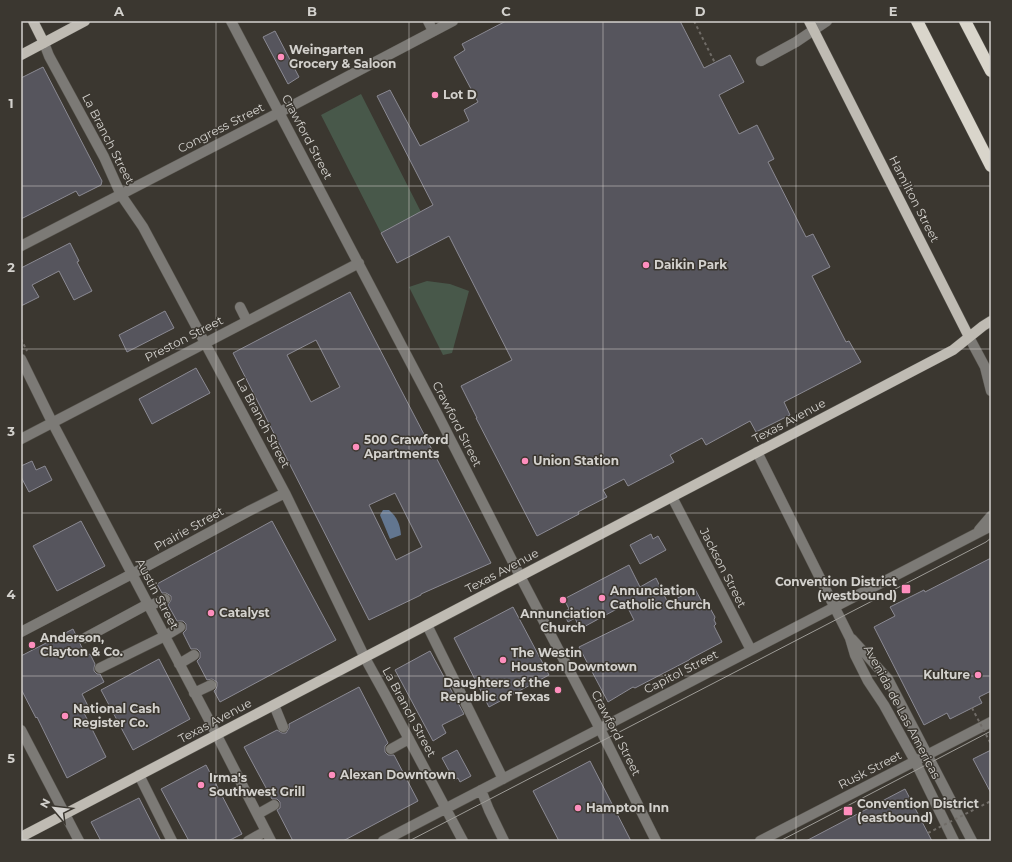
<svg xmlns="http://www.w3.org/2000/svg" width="1012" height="862" font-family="Montserrat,sans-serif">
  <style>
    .green { fill: #48584a }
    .water { fill: #627690 }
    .building { fill: #56555d; stroke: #8b8a93; fill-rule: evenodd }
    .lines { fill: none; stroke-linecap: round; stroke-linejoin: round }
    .minor-casing { stroke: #56534c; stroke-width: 11 }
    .major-casing { stroke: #56534c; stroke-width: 11 }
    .highway-casing { stroke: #56534c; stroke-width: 13 }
    .path { stroke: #706c67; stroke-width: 2; stroke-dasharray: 3 3; stroke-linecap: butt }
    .minor { stroke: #7c7a76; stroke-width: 10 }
    .major { stroke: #bfbbb3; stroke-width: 10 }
    .highway { stroke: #d9d5cb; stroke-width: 12 }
    .tram { stroke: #9e9c97; stroke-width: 1 }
    .path-bridge { stroke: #706c67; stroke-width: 2; stroke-dasharray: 3 3; stroke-linecap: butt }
    .grid { fill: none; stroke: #d3d1cd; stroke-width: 1; stroke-opacity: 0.55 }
    .poi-dot { fill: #fe8ebd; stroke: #3b3730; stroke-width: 1.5 }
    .labels { text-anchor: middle; stroke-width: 3; stroke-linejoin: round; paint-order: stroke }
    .poi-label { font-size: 12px; font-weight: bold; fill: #d3d1cd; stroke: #3b3730; text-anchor: start }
    .street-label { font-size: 12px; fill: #d3d1cd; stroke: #3b3730 }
    .neatline { fill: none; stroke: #d3d1cd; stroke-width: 1.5 }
    .grid-label { font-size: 13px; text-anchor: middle; font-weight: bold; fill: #d3d1cd }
  </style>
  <rect width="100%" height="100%" fill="#3b3730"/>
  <path class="green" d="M361,94L421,212L381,233L321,115Z
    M427,281L450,284L469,291L452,353L443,355L409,287Z"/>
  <path class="water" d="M383,510H389C397,517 400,524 401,535L390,539L380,515Z"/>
  <path class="building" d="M506,21H680L704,68L730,55L744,82L719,95L739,134L757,125L774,159L768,162L806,237L813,234L830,267L812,276L846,342L849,341L861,362L784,402L790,415L756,432L750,421L706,445L702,438L670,455L674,462L628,486L624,479L603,490L607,497L578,512L579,514L537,536L476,418H477L461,386L512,360L449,236L397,263L381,233L433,205L377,96L390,90L420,146L469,121L464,110L478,102L454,57L465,50L462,44Z
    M275,31L299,77L288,84L263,37Z
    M43,67L102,181L101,185L79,196L76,191L21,219V78Z
    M70,243L79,261L77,262L92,291L74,300L59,271L32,285L39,297L21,306V268Z
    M350,292L491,563L421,594V595L369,620L233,353ZM316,340L340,387L311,402L287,355ZM395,493L422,547L396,560L369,505Z
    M165,311L174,328L127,352L119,335Z
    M196,368L210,393L152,424L139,399Z
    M32,461L36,470L45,466L52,480L29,492L21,477V466Z
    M81,521L105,566L57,591L33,546Z
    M272,521L336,640L220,702L214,691L216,689L217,686V682L212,679L207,680L197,661L200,658V652L197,649H191L183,633L186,630V624L183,621H177L168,605L171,600V596L166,593H162L157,584Z
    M651,534L653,539L658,536L666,550L640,564L630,545Z
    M991,558V691L979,697L982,703L950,719L947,713L924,725L874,627L895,616L890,607L924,590L925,592Z
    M629,565L640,587L656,578L668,603L695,589L702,602L705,603L707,607L710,608L715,617L714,620L716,624L714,626L722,642L690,659L689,660L635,688L633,687L608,702L579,647L634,620L626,604L580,629L575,618L568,622L563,612L569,609L564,599Z
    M513,607L549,675L489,707L454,638Z
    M73,629L86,656L90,654L95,664L94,668V671L97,674H100L104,682L82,694L90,710L84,713L106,757L67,778L37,717L36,718L21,689V656Z
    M430,651L464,714L442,725L446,733L433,741L395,670Z
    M159,659L190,719L133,750L101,690Z
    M359,687L388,743L385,746V752L388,755H394L418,801L343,841H293L277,810L280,808V802L277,799H272L244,747L277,730L282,733H286L289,728V724Z
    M457,750L471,776L460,782L458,778L454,780L442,758Z
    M991,750V793L973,759Z
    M590,761L631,841H559L533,791Z
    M206,765L242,834L228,841H189L161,789Z
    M905,789L932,841H806Z
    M139,798L161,841H101L91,822Z"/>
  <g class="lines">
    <defs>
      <path id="minor" d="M231,21L438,415L520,576L600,729L656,841
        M428,21L433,31
        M44,43L49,56L104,157L121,195L143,227L205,343L285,493L365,658L386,696L463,841
        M761,61L796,42L827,21
        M21,246L263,121L453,21
        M240,307L247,321
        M969,337L985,367L991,391
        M21,359L52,422L208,718L271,841
        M21,439L359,263
        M757,452L850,638L855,655L868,681L884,705L915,761L954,841
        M672,497L751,650
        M979,530L991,516
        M149,606L165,599
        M427,625L503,779
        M21,632L149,565L249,511L285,493
        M85,638L148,604
        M852,639L888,679L972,841
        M179,664L194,655
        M100,668L165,636L180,627
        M194,693L211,685
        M274,705L283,727
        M21,730L79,841
        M391,749L409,739
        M139,775L172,841
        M481,790L489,810L504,841
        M258,814L274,805
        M248,841L266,831
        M383,841L991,526
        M760,841L991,722"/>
      <path id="major" d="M33,21L44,43
        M809,21L969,337
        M21,55L85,21
        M21,837L953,350L983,326L991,321"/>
      <path id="highway" d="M917,21L991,166
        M965,21L991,71"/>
    </defs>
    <use href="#minor" class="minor-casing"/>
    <use href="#major" class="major-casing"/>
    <use href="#highway" class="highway-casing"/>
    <path class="path" d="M694,21L715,63
      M21,339L27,351"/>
    <use href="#minor" class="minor"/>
    <use href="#major" class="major"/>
    <use href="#highway" class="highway"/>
    <path class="tram" d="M409,841L986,542L991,538
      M780,841L991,731"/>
    <path class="path-bridge" d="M972,708L991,744
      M928,833L991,801"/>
  </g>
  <path class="grid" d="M216,21V841M409,21V841M603,21V841M796,21V841M21,186H991M21,349H991M21,513H991M21,676H991"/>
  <g class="poi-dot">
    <circle cx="281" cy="57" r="4"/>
    <circle cx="435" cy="95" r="4"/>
    <circle cx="646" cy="265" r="4"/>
    <circle cx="356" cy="447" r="4"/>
    <circle cx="525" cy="461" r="4"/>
    <rect x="901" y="584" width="10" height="10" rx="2"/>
    <circle cx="602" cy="598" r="4"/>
    <circle cx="563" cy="600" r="4"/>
    <circle cx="211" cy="613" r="4"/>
    <circle cx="32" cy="645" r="4"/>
    <circle cx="503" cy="660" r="4"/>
    <circle cx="978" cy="675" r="4"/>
    <circle cx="558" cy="690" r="4"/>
    <circle cx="65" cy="716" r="4"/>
    <circle cx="332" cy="775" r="4"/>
    <circle cx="201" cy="785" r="4"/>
    <circle cx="578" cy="808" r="4"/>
    <rect x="843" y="806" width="10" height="10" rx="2"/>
  </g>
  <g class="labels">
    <g class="poi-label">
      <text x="289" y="54">Weingarten<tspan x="289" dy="14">Grocery &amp; Saloon</tspan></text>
      <text x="443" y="99">Lot D</text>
      <text x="654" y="269">Daikin Park</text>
      <text x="364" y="444">500 Crawford<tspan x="364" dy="14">Apartments</tspan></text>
      <text x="533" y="465">Union Station</text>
      <text x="897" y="586" text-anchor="end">Convention District<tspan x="897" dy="14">(westbound)</tspan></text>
      <text x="610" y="595">Annunciation<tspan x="610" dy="14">Catholic Church</tspan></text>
      <text x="219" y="617">Catalyst</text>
      <text x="563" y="618" text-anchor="middle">Annunciation<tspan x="563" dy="14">Church</tspan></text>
      <text x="40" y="642">Anderson,<tspan x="40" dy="14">Clayton &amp; Co.</tspan></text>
      <text x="511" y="657">The Westin<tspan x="511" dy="14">Houston Downtown</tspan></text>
      <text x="970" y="679" text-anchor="end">Kulture</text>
      <text x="550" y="687" text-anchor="end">Daughters of the<tspan x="550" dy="14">Republic of Texas</tspan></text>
      <text x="73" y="713">National Cash<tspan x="73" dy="14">Register Co.</tspan></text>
      <text x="340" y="779">Alexan Downtown</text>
      <text x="209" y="782">Irma's<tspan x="209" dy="14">Southwest Grill</tspan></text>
      <text x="857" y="808">Convention District<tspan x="857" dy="14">(eastbound)</tspan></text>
      <text x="586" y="812">Hampton Inn</text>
    </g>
    <g class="street-label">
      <text transform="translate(221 128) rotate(-27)" y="4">Congress Street</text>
      <text transform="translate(307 137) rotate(62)" y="4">Crawford Street</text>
      <text transform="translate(108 139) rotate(63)" y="4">La Branch Street</text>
      <text transform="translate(914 199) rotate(63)" y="4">Hamilton Street</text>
      <text transform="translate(184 339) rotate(-27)" y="4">Preston Street</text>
      <text transform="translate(789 421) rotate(-28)" y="4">Texas Avenue</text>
      <text transform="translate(263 423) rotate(62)" y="4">La Branch Street</text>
      <text transform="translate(457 424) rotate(63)" y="4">Crawford Street</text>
      <text transform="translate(189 529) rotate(-29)" y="4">Prairie Street</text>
      <text transform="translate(723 568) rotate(63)" y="4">Jackson Street</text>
      <text transform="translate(502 571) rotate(-28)" y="4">Texas Avenue</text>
      <text transform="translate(157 594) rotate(62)" y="4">Austin Street</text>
      <text transform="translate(681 672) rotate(-27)" y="4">Capitol Street</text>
      <text transform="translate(409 712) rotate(62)" y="4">La Branch Street</text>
      <text transform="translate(902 712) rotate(62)" y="4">Avenida de Las Americas</text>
      <text transform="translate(215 721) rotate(-28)" y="4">Texas Avenue</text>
      <text transform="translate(616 733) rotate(63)" y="4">Crawford Street</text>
      <text transform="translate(870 770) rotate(-27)" y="4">Rusk Street</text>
    </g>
  </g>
  <rect width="1012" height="862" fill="none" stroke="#3b3730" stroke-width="44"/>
  <g transform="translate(54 808) rotate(298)" stroke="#3b3730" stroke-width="3" paint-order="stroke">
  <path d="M0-3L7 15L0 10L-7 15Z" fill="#d3d1cd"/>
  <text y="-6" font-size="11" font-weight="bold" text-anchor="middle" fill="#d3d1cd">N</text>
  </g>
  <rect x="22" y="22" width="968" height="818" class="neatline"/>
  <g class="grid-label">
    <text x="119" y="16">A</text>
    <text x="312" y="16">B</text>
    <text x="506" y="16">C</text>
    <text x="700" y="16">D</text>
    <text x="893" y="16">E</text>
    <text x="11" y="108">1</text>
    <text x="11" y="272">2</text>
    <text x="11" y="436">3</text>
    <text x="11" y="599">4</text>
    <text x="11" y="763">5</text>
  </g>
</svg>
